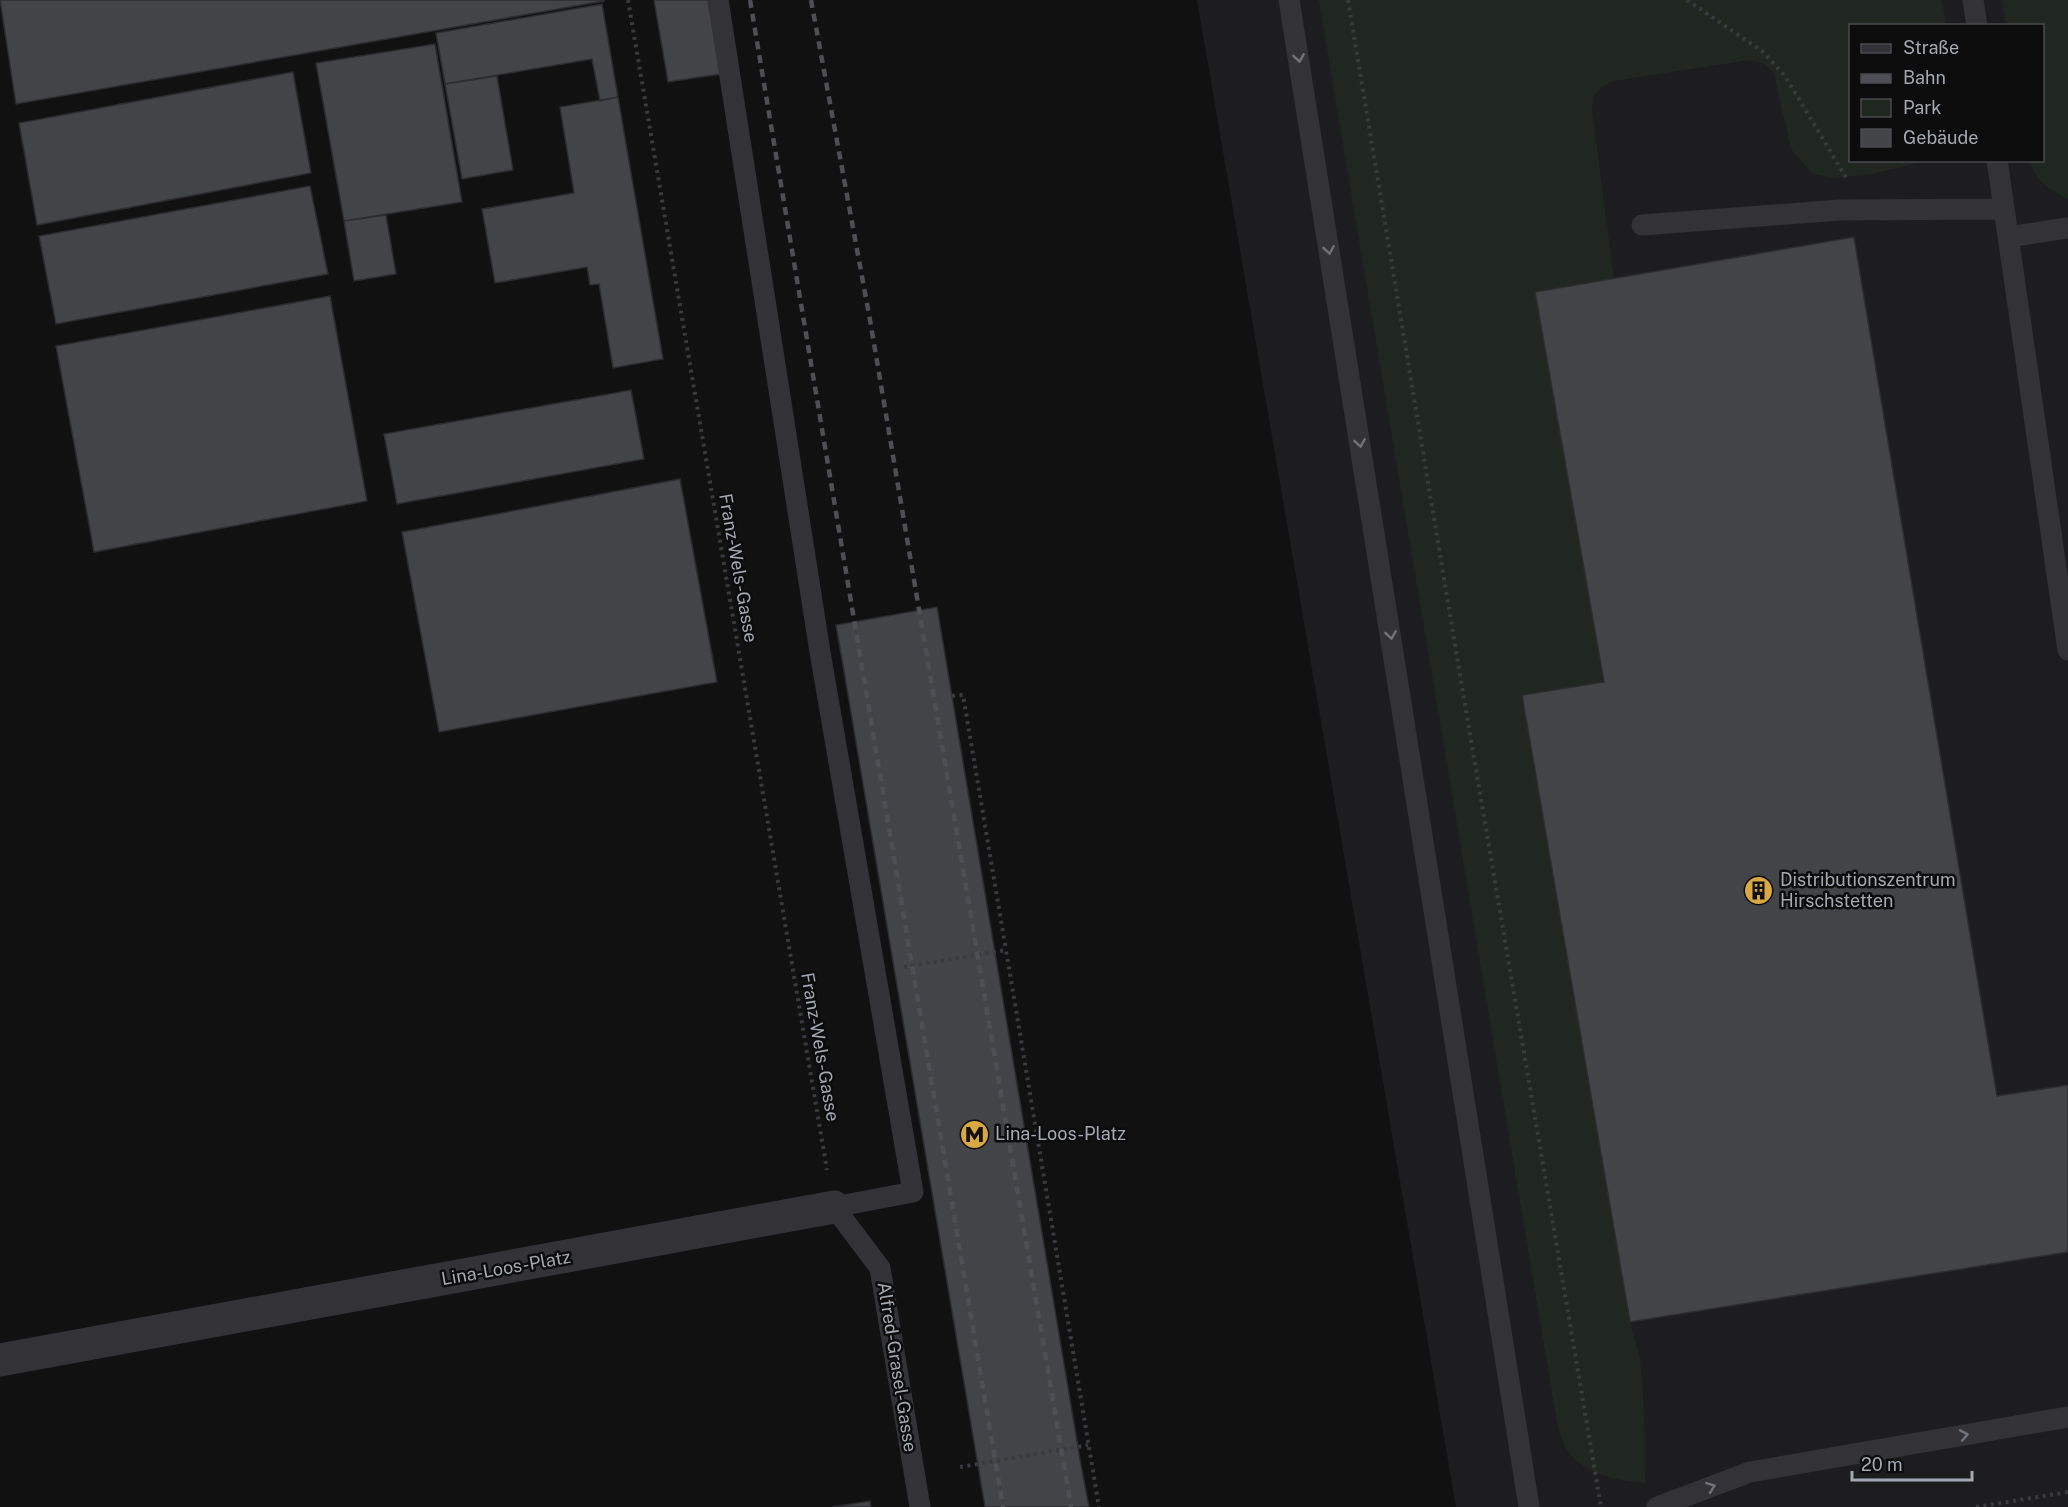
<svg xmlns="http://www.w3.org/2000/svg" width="2068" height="1507" font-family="'Public Sans',sans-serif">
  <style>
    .built { fill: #1d1d1f; fill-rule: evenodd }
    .green { fill: #202721 }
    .building { fill: #434447; stroke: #2c2c2e; stroke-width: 1.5 }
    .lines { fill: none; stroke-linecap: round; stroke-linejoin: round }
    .path { stroke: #393a3e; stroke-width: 4; stroke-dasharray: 3 4.5; stroke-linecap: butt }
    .lane { stroke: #333337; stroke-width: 21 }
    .street { stroke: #333337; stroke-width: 33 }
    .rail { stroke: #4e4f54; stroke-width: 4.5; stroke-dasharray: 8 6; stroke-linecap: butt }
    .oneway { stroke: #71737a }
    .labels { text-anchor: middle; stroke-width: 5; stroke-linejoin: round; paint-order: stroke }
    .street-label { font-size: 18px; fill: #a4a8b1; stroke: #0c0c0d }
    .poi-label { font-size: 18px; fill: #a4a8b1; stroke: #0c0c0d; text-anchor: start }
  </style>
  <rect width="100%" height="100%" fill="#111112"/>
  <path class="built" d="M1197,0H2068V1507H1456ZM1850,26H2042V160H1850Z"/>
  <path class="green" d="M1319,0H1942L1946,25L1850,26V160L1919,161L1913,164L1872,174L1834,178L1813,174L1791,149L1774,74L1765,64L1750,60L1613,81L1602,87L1593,96L1592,111L1614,279L1535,292L1604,682L1522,695L1630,1322L1640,1358L1644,1413L1645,1483C1617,1481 1577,1473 1564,1444C1560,1436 1558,1426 1556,1417Z
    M2002,0H2068V199C2051,191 2034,180 2030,161L2042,160V26L2006,25Z"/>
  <path class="building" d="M0,0H604V1L16,104Z
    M654,0H708L721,74L668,82Z
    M602,4L618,97L600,101L592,59L445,84L436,33Z
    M435,44L462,202L344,221L316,63Z
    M293,72L311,173L37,225L19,123Z
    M497,76L513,170L462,179L445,84Z
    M618,97L663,359L613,368L599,284L590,285L587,267L495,283L482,209L574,193L560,107Z
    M310,186L328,274L56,324L39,236Z
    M386,215L396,274L354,281L344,221Z
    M1854,237L1997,1096L2068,1085V1252L1630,1322L1522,695L1604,682L1535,292Z
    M330,296L367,501L94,552L56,346Z
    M631,390L644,459L397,504L384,434Z
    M680,479L717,682L439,732L402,532Z
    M937,607L1081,1465L1089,1507H985L846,683L836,625Z
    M870,1501L871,1507H832Z"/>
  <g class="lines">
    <path class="path" d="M628,0L827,1170
      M1348,0L1461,681L1601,1507
      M1687,0L1762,51L1785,76L1847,179
      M952,696L963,695L1006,950
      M904,967L1006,950L1099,1507
      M960,1467L1088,1445
      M1976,1507L2068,1492"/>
    <path class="lane" d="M718,0L820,652L913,1192L834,1207L880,1268L920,1507
      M1289,0L1529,1507
      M1973,0L1977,26
      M1997,160L2068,650
      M1642,225L1840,210L2004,209
      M2008,237L2068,228
      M1657,1507L1750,1472L2068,1417"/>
    <path class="street" d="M0,1360L834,1207"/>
    <path class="rail" d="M750,0L1003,1507
      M811,0L870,320L1071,1507"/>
  </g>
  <defs><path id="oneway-chevron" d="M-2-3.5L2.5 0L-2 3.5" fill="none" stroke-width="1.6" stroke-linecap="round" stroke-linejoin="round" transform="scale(1.5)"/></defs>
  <g class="oneway">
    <use href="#oneway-chevron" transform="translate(1299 58) rotate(81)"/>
    <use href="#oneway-chevron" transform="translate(1329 250) rotate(81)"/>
    <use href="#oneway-chevron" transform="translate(1360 443) rotate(81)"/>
    <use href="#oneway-chevron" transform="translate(1391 635) rotate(81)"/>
    <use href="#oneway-chevron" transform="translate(1964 1435) rotate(-10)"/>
    <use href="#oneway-chevron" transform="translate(1711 1487) rotate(-20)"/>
  </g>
  <defs>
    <symbol id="building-disc" viewBox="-11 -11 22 22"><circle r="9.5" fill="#d9a743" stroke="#0c0c0d"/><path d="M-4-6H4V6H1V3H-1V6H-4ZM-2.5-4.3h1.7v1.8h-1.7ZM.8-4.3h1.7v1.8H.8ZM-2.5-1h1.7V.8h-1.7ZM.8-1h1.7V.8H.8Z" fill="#111"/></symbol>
    <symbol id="metro-disc" viewBox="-11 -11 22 22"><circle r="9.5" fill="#d9a743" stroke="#0c0c0d"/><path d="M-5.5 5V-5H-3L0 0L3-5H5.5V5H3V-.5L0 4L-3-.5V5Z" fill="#111"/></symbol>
  </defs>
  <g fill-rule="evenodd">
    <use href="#building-disc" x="1742" y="874" width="33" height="33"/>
    <use href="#metro-disc" x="958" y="1118" width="33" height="33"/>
  </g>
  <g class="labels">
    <g class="street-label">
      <text transform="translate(738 568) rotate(80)" y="6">Franz-Wels-Gasse</text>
      <text transform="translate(820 1047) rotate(80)" y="6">Franz-Wels-Gasse</text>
      <text transform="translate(506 1268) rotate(-10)" y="6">Lina-Loos-Platz</text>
      <text transform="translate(897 1367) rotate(81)" y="6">Alfred-Grasel-Gasse</text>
    </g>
    <g class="poi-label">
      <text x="1780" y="886">Distributionszentrum<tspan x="1780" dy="21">Hirschstetten</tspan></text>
      <text x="995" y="1140">Lina-Loos-Platz</text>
    </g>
  </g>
  <rect x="1849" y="24" width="195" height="138" fill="#0c0c0d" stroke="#494a4f" stroke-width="1.5"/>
  <rect x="1861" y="44" width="30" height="9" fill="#333337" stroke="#494a4f" stroke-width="1.5"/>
  <text x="1903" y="54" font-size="18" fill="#a4a8b1">Straße</text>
  <rect x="1861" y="74" width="30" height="9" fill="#4e4f54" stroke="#494a4f" stroke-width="1.5"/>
  <text x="1903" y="84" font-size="18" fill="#a4a8b1">Bahn</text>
  <rect x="1861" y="99" width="30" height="18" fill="#202721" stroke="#494a4f" stroke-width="1.5"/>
  <text x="1903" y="114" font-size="18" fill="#a4a8b1">Park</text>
  <rect x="1861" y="129" width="30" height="18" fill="#434447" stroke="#494a4f" stroke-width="1.5"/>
  <text x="1903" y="144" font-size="18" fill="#a4a8b1">Gebäude</text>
  <path d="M1852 1471v9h120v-9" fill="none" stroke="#a4a8b1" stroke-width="3"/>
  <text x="1861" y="1471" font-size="18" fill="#a4a8b1" stroke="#0c0c0d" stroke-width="4.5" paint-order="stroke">20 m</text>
</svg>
